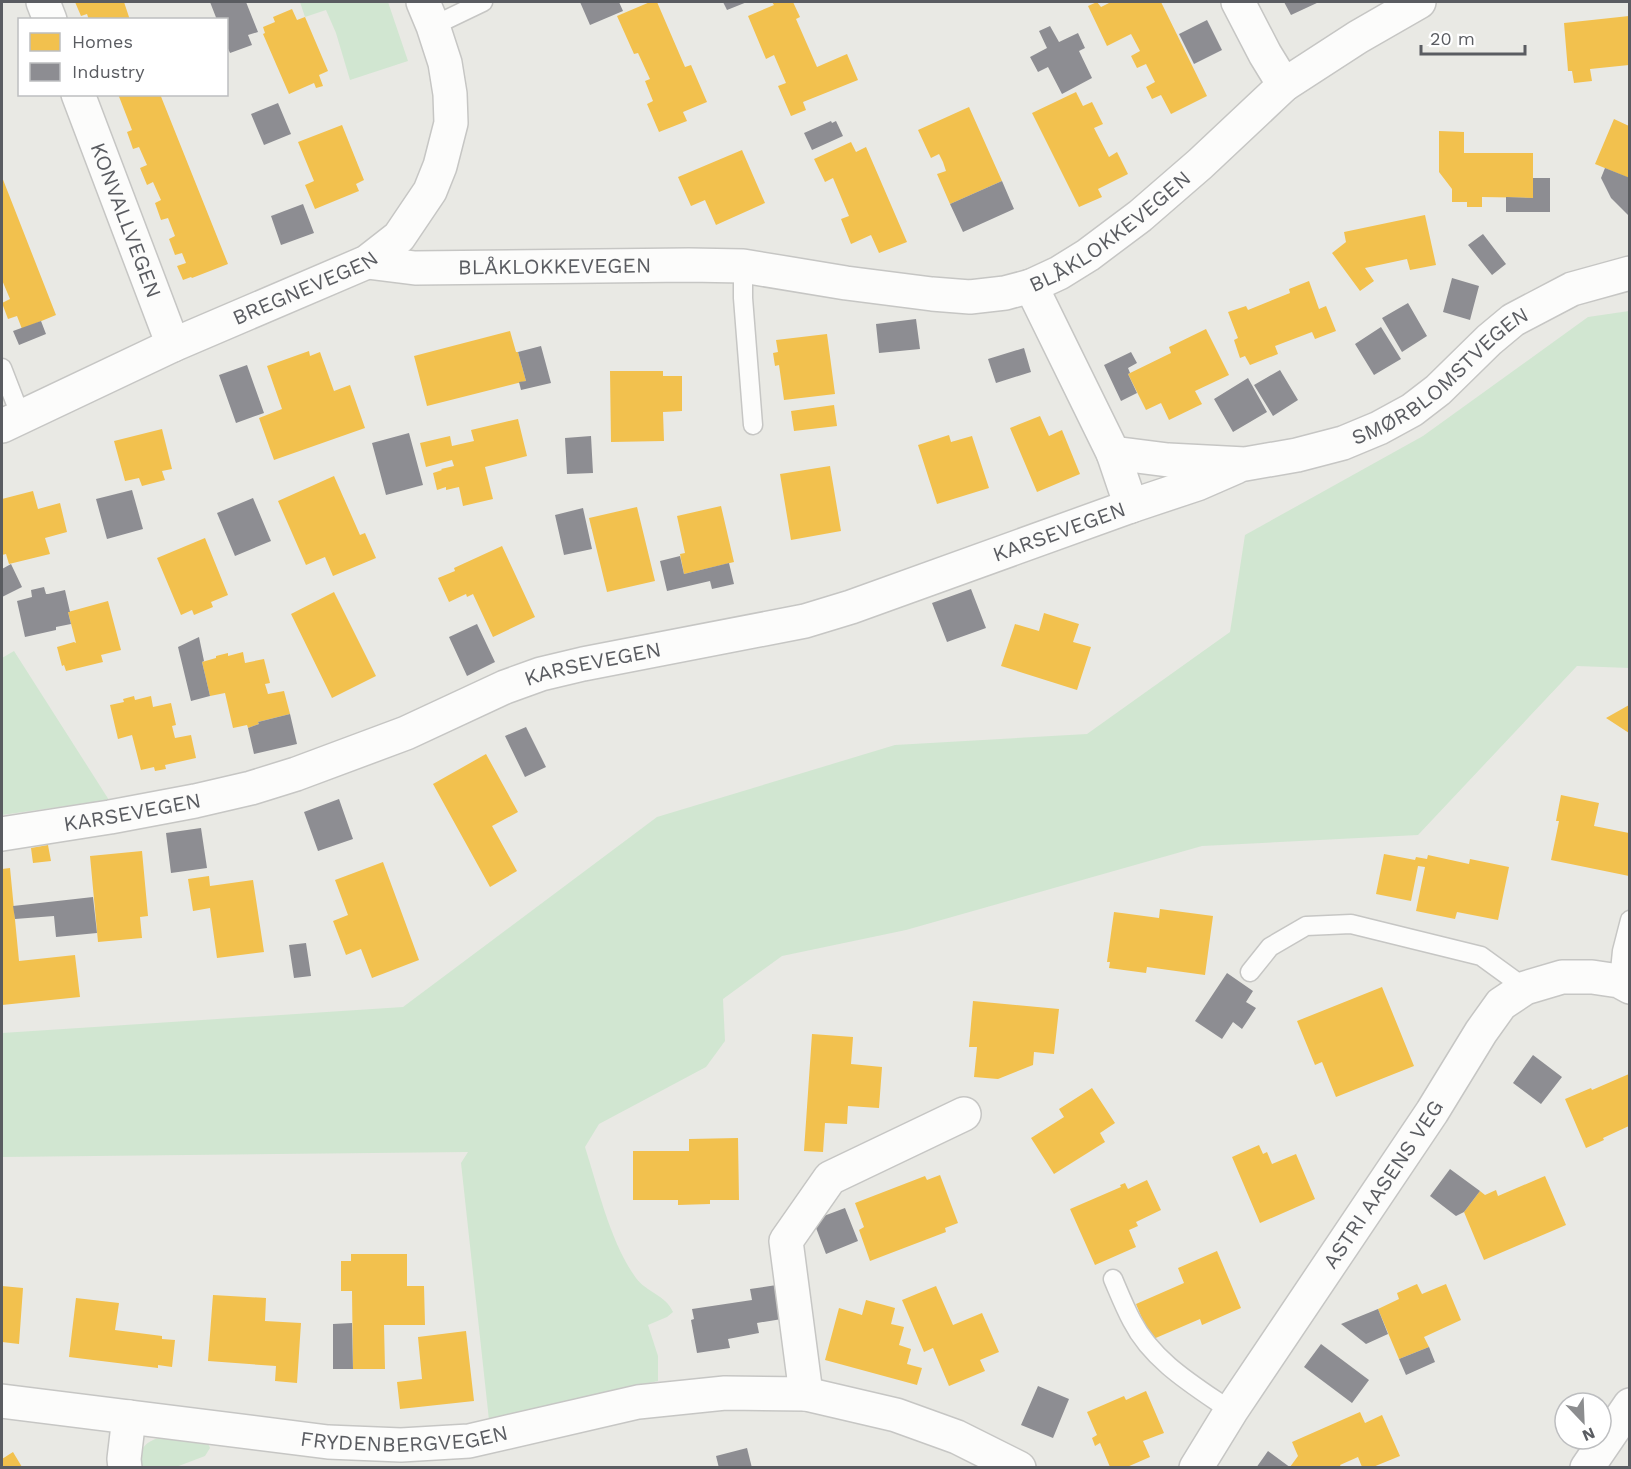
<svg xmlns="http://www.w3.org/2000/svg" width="1631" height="1469" font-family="'Work Sans',sans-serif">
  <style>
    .green { fill: #d1e6d1 }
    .homes { fill: #f2c14e }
    .industry { fill: #8d8d92 }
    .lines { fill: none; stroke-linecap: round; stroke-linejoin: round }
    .service-casing { stroke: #c6c6c4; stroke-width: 21 }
    .minor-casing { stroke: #c6c6c4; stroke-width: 36 }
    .secondary-casing { stroke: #c6c6c5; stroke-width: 36 }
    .service { stroke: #fcfcfb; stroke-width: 18 }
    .minor { stroke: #fcfcfb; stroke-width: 33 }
    .secondary { stroke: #fcfcfb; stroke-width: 33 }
    .labels { text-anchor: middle; stroke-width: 6; stroke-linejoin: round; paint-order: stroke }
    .street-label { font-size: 21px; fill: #5a5c61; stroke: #fff }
  </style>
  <rect width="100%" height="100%" fill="#e9e9e4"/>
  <path class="green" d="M300,2H388L408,61L350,80L336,33L326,10L305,17Z
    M1629,311V668L1577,666L1418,835L1202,846L906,930L782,956L723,999L725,1041L706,1067L599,1124L585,1147C598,1188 611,1244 636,1278C646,1292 666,1295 673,1312L667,1317L648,1325L658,1356V1381L489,1420L461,1163L468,1152L2,1157V1033L403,1007L657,817L895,745L1087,734L1230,632L1245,535L1423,436L1588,317Z
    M14,651L109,800L2,815V658Z
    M168,1435L207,1441L210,1448L205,1456L176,1467L137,1468C142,1443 145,1442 168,1435Z"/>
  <path class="homes" d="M75,2H124L130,20H89L87,14L81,16Z
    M650,2H657L685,67L691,65L707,102L683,112L687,121L659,132L647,104L653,101L645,81L650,79L638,53L634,54L617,16Z
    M772,2H793L800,17L796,19L817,67L847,54L858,80L803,102L806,110L791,116L778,86L786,83L774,55L766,59L748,16L774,5Z
    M1097,2L1101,7L1111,2H1161L1207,96L1171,114L1161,95L1152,99L1146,87L1155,82L1146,64L1137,68L1131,56L1140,51L1131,34L1107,46L1088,6Z
    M292,9L297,20L305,17L328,71L319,75L323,86L316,88L314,83L289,94L263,34L265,33L263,27L275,22L273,17Z
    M1629,16V65L1590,69L1592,81L1574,83L1572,71H1568L1564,23Z
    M1076,92L1083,106L1092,102L1103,124L1094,128L1109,157L1117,152L1128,174L1098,189L1102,197L1079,207L1032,113Z
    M118,94H160L228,264L192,278L191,277L183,280L177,266L186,263L182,253L175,255L169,239L175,236L168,218L161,220L155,203L161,200L153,182L147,185L140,168L147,165L139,147L133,149L127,132L132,130Z
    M969,107L1002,181L950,204L937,174L946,171L943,162L939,154L931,158L918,130Z
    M1614,119L1629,126V178L1595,164Z
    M342,125L364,180L356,184L359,191L315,209L305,185L314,181L298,142Z
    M1439,131L1464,132V153H1533V198L1482,197V207H1467V202H1452V189L1439,172Z
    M851,142L856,152L866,147L907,242L879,253L871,235L851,244L841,219L849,216L833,178L825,182L814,159Z
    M742,150L765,203L716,225L705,200L691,206L678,177Z
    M2,177L56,315L22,329L17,316L8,319L2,303L10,299L2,280Z
    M1425,215L1436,265L1410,270L1407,259L1365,268L1374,281L1360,291L1332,253L1346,242L1344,232Z
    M1309,281L1319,309L1326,306L1336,331L1315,339L1312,332L1275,346L1278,354L1250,365L1245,356L1240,358L1234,340L1238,338L1228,312L1246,306L1248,310L1290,293L1289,289Z
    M1206,329L1229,375L1195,391L1202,404L1169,420L1161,403L1146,410L1128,374L1171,353L1169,347Z
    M510,331L516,352H518L526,381L427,406L414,356Z
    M827,334L835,394L784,400L779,365L775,366L773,353L778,352L776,340Z
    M309,351L310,356L320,352L334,391L350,385L365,428L274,460L259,418L282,409L267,366Z
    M610,371H663V376H682V411L663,412L664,441L611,442Z
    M834,405L837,426L794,431L791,411Z
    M1040,416L1049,436L1062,430L1080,474L1037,492L1010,428Z
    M518,419L527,456L485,467L493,499L463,506L459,487L446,490V487L437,490L433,473L442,470L441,469L454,466L452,460L426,467L420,443L450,436L452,446L474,441L471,430Z
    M162,429L172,469L162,471L165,480L142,486L139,478L125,481L114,441Z
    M949,435L951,442L972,436L989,488L937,504L918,445Z
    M830,466L841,531L791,540L780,474Z
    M334,476L360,535L365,533L376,558L333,576L325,557L306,565L278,501Z
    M33,491L38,509L60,503L67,532L45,538L50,554L9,564L6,554L2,555V499Z
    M721,506L734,562L684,574L680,554L685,553L677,516Z
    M637,507L655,581L607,592L589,518Z
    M205,538L228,595L211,602L213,607L194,615L192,610L181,615L157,558Z
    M502,546L535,617L493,637L473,594L467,597L466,594L449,602L438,578L455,571L454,568Z
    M334,592L376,676L332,698L291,614Z
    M108,601L121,650L101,655L103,662L66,671L64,665L62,666L57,647L74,642L76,643L68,612Z
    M1044,613L1079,624L1073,642L1091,647L1077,690L1001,666L1015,624L1039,631Z
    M243,652L245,663L264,659L270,683L265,684L268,694L284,691L290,714L258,722L259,724L248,728L247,725L233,728L225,693L210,696L202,662L216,658V656L228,653V656Z
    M134,696L135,700L151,696L153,707L171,703L176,725L172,726L175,738L191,735L196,758L165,765L166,769L155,771L154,767L141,770L132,735L118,739L110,705L124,702L123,699Z
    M1629,705V733L1606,718Z
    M486,754L518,812L492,826L517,871L490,887L433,784Z
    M1561,795L1599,803L1594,826L1629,833V876L1551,860L1559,821H1556Z
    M48,845L51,861L33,863L31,848Z
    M142,851L148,916L140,917L142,938L98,942L90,856Z
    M1384,854L1415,860L1416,857L1427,859L1428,855L1469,864L1470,859L1509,867L1498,920L1457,912L1455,919L1416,911L1425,867L1418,866L1411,901L1376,894Z
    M383,862L419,960L372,978L361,949L346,955L333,921L348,915L335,880Z
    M10,868L19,961L75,955L80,997L2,1005V869Z
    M209,876L210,886L253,880L264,952L217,958L210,908L193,911L188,879Z
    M1160,909L1213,916L1205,975L1147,967L1146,973L1109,968L1110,962H1107L1114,912L1159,918Z
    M1382,987L1414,1066L1336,1097L1322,1062L1315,1065L1297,1021Z
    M973,1001L1059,1009L1054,1054L1034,1052L1033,1065L998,1079L974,1077L977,1047H969Z
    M812,1034L853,1037L851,1064L882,1067L879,1108L848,1106L847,1124L825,1123L823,1152L804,1151Z
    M1629,1074V1126L1603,1138L1604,1140L1586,1148L1565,1099L1591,1088L1592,1090Z
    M1092,1088L1115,1123L1100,1133L1105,1142L1054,1174L1031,1138L1064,1117L1059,1109Z
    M738,1138L739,1200H710V1204L678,1205V1200H633V1151H689V1139Z
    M1259,1145L1263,1154L1267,1152L1272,1164L1296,1154L1315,1199L1260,1223L1232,1157Z
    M940,1175L958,1223L945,1228L946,1232L870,1261L859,1230L864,1227L855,1203L925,1176L927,1180Z
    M1545,1176L1566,1225L1484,1260L1464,1212L1480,1191L1485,1195L1496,1190L1498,1196Z
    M1147,1180L1161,1210L1136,1222L1138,1226L1129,1230L1136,1247L1095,1265L1070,1209L1121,1187L1120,1185L1125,1183L1128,1189Z
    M1217,1251L1241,1308L1202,1325L1200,1319L1151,1340L1136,1304L1184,1283L1178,1268Z
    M351,1254H407V1286H424L425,1325H384L385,1369H353L352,1291H341V1261H351Z
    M1417,1284L1422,1294L1446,1284L1461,1320L1424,1337L1429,1347L1399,1359L1378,1309L1399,1299L1397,1293Z
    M2,1286L23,1288L19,1344L2,1342Z
    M936,1286L953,1325L982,1313L999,1352L980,1360L985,1371L949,1386L933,1348L924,1352L902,1300Z
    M213,1295L266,1298L265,1321L301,1323L297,1383L275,1381L276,1366L208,1361Z
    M76,1298L119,1303L115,1330L162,1336V1339L175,1340L172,1367L158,1365V1368L69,1357Z
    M866,1300L895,1308L891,1324L904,1327L899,1345L911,1349L907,1364L922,1368L917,1385L825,1360L839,1308L862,1315Z
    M466,1331L474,1401L400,1409L397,1382L422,1379L418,1337Z
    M1146,1391L1164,1433L1143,1441L1150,1457L1127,1467H1110L1100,1443L1095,1446L1092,1438L1097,1435L1087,1412L1124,1396L1126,1400Z
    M1360,1412L1365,1423L1382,1415L1400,1456L1373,1467H1362L1358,1457L1340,1465L1341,1467H1290L1298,1456L1292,1442Z
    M13,1452L22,1467H2V1459Z"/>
  <path class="industry" d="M210,2H246L258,32L248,35L252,45L230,53L226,44V20H217Z
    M580,2H619L623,11L590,25Z
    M723,2H747L727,10Z
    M1284,2H1319L1291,15Z
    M1207,20L1222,50L1194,64L1179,34Z
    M1050,26L1059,42L1078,33L1085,48L1079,51L1092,78L1062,94L1048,67L1038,72L1030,57L1047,48L1039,31Z
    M278,103L291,134L264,145L251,114Z
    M831,121L832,123L836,121L843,136L812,150L804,133Z
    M1605,168L1630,178V217L1611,198L1601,178Z
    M1533,178H1550V212H1506V197L1533,198Z
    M1002,181L1014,209L963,232L950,204Z
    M303,204L314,233L281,245L271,216Z
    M1483,234L1506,264L1492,275L1468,245Z
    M1452,278L1479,286L1470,320L1443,312Z
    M1408,303L1427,336L1402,352L1382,318Z
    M916,319L920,349L879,353L876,324Z
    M41,321L46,334L19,345L13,331Z
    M1381,327L1401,359L1374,375L1355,344Z
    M541,346L551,383L521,390L519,382L526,381L518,352Z
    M1024,348L1031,372L996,383L988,359Z
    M1131,352L1137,363L1128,368L1130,373L1128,374L1137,393L1121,401L1104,365Z
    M247,365L264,413L236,423L219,375Z
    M1280,370L1298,400L1273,416L1254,385Z
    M1248,378L1267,412L1233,432L1214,399Z
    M409,433L423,485L386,495L372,443Z
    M591,436L593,473L567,474L565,438Z
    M132,490L143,529L107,539L96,499Z
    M253,498L271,541L235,556L217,513Z
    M583,508L592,549L564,555L555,515Z
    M680,556L684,574L729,563L734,584L712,589L710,581L667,591L660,561Z
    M11,564L22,587L2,597V569Z
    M44,587L46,594H48L65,590L70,612H68L71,624L56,627V630L25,637L17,601L32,597L31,590Z
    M971,589L986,628L947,642L932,603Z
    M477,624L495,662L467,676L449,637Z
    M199,637L204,661L202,662L210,696L191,701L178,647Z
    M290,714L297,744L254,754L248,728L259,724L258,722Z
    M526,727L546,767L525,777L505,736Z
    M339,799L353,839L318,851L304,812Z
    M201,828L207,868L171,873L166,833Z
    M93,897L97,933L56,937L54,916L15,919L13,906Z
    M306,943L311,976L294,978L289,945Z
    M1227,973L1253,991L1246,1002L1256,1008L1242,1029L1233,1022L1222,1039L1195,1021Z
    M1533,1055L1562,1077L1541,1104L1513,1083Z
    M1450,1169L1480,1191L1464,1212L1456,1216L1430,1196Z
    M845,1208L858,1241L826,1254L813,1220Z
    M783,1284L788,1318L757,1323L759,1333L728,1339L730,1348L697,1353L691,1320L694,1319L692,1309L752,1300L750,1289Z
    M1378,1309L1388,1334L1366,1344L1341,1324Z
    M352,1323L353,1369H333V1324Z
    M1321,1344L1369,1380L1352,1403L1304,1367Z
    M1429,1347L1435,1362L1406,1375L1399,1359Z
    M1038,1386L1069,1399L1053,1438L1021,1425Z
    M747,1448L752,1468H719L716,1456Z
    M1268,1451L1291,1468H1256Z"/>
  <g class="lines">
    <defs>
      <path id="service" d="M433,26L483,2
        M743,266V298L753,425
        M2,368L21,417
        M1250,972L1270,947L1306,926L1351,924L1481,956L1525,988
        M1619,981L1622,951L1630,920
        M1113,1279C1119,1293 1125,1308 1132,1321C1153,1362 1195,1386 1231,1411"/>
      <g id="minor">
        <path d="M43,2L50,20"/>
        <path d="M1238,2L1265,54L1284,85"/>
        <path id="s1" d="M78,94L173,345"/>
        <path id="s2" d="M367,262L415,268L689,265L743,266L846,283L932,294L970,297L1005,293L1031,286L1059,273L1088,255L1140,216L1200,164L1284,85L1358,37L1419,2"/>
        <path id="s3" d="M1031,286L1113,453L1168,460L1245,464L1297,455L1343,443L1379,428L1412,410L1438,390L1489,340L1513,320L1572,289L1630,273"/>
        <path id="s4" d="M2,426L173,345L367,262L399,237L430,191L440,166L451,123L450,94L445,63L433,26L423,2"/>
        <path d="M1131,506L1197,484L1236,467"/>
        <path id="s5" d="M2,834L110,817L195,801L251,788L296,774L406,733L505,687L541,674L583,664L805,621L851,607L1131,506L1113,453"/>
        <path d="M806,1394L786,1241L830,1178L964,1114"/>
        <path id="s6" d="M2,1401L328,1442L401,1445L469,1441L638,1402L725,1393L806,1394L896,1415L957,1437L1019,1468"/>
        <path d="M125,1468L124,1459L129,1417"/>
        <path id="s7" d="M1196,1468L1231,1411L1432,1112L1481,1032L1501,1004L1525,988L1562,977H1592L1619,981L1630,987"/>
      </g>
      <path id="secondary" d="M1587,1468L1630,1405"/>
    </defs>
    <use href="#service" class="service-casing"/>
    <use href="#minor" class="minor-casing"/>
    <use href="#secondary" class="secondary-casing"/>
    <use href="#service" class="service"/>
    <use href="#minor" class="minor"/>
    <use href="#secondary" class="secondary"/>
  </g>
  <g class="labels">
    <g class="street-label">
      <text dy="7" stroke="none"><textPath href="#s1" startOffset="135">KONVALLVEGEN</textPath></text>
      <text dy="7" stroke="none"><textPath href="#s2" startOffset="764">BLÅKLOKKEVEGEN</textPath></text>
      <text dy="7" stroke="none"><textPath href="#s2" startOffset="188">BLÅKLOKKEVEGEN</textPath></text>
      <text dy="7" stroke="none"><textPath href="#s4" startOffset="333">BREGNEVEGEN</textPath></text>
      <text dy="7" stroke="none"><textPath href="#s3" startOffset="538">SMØRBLOMSTVEGEN</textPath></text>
      <text dy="7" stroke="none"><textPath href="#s5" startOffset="1104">KARSEVEGEN</textPath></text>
      <text dy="7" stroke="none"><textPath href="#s5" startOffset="618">KARSEVEGEN</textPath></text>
      <text dy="7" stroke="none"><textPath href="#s5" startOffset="132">KARSEVEGEN</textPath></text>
      <text dy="7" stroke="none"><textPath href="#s7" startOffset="340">ASTRI AASENS VEG</textPath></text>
      <text dy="7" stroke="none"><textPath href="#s6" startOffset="405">FRYDENBERGVEGEN</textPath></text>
    </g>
  </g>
  <rect width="1631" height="1469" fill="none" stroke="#5a5c61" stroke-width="6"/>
  <rect x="18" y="18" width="210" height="78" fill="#ffffff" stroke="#bdbec0" stroke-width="1.5"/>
  <rect x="30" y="33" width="30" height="18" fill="#f2c14e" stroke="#bdbec0" stroke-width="1.5"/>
  <text x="72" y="48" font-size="18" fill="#5a5c61">Homes</text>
  <rect x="30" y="63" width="30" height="18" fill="#8d8d92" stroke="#bdbec0" stroke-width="1.5"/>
  <text x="72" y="78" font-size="18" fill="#5a5c61">Industry</text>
  <g transform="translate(1583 1421) rotate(157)"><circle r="28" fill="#ffffff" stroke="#bdbec0" stroke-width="1.5"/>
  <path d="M0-4.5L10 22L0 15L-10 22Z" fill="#8c8d8f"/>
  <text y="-9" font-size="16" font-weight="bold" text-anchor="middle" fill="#5a5c61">N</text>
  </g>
  <path d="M1421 45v9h104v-9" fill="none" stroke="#5a5c61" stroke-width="3"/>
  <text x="1430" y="45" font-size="18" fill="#5a5c61" stroke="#ffffff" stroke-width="4.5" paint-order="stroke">20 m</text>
</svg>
